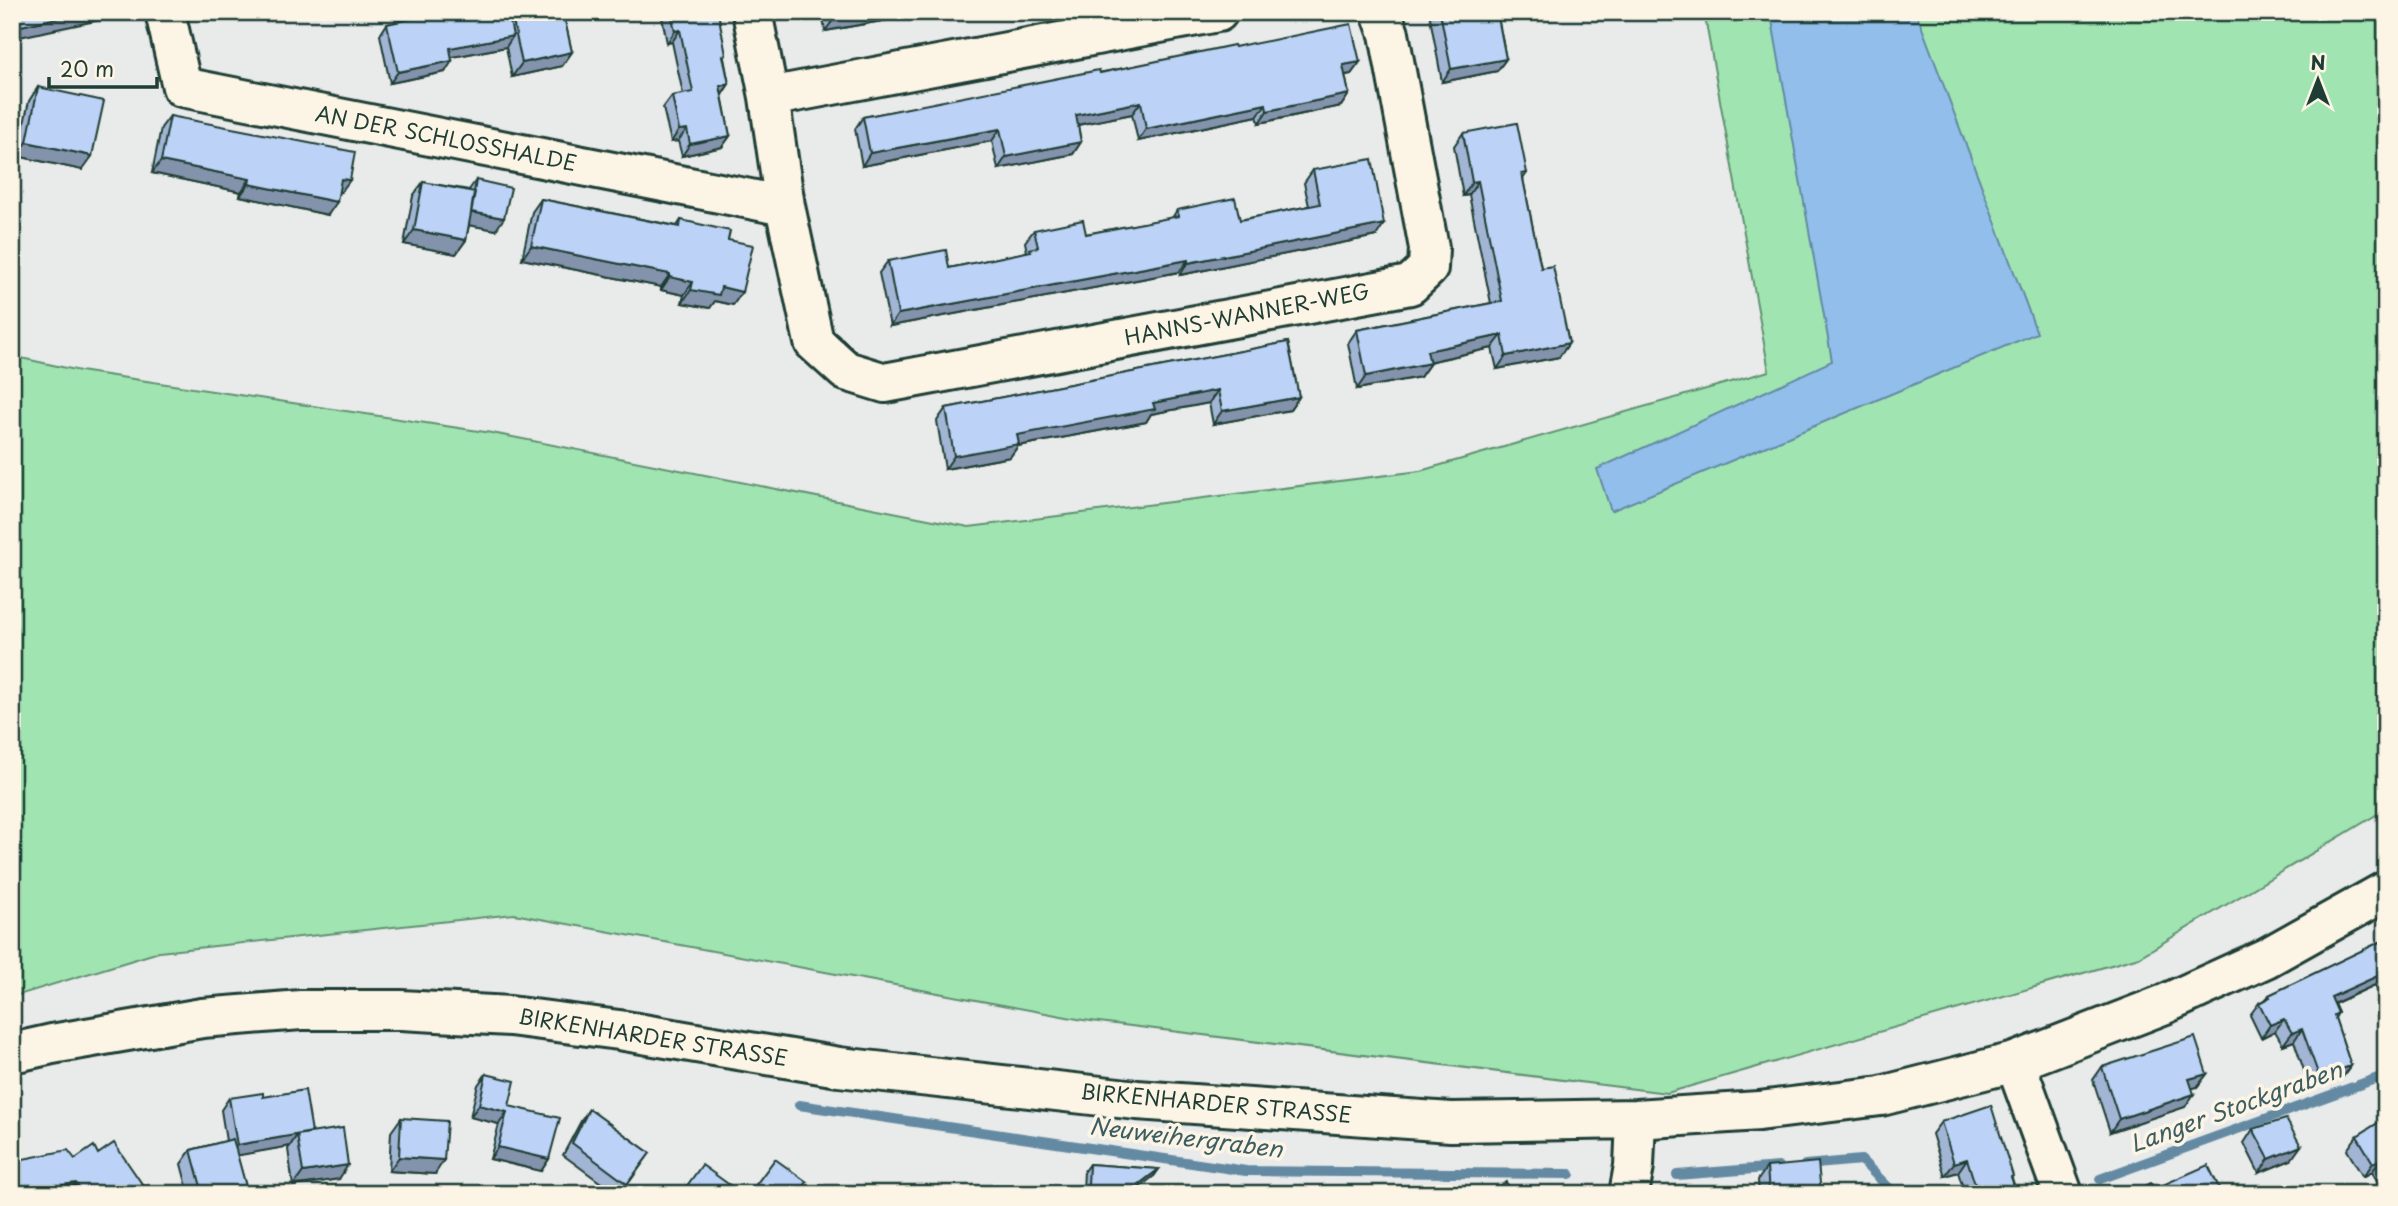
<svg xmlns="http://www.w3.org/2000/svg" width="2398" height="1206" font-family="'Playpen Sans',sans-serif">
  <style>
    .green { fill: #a0e5b1; stroke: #609172; stroke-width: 2 }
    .water { fill: #91beeb; stroke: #638aa2; stroke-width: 2 }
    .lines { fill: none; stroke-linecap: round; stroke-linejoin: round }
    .stream { stroke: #638aa2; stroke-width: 10 }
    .minor-casing { stroke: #1f3d34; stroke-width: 44 }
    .minor { stroke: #fcf5e5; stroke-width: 38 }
    .wall { fill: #a2b5d4; stroke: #1f3d34; stroke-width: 2 }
    .shaded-wall { fill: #8493ac; stroke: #1f3d34; stroke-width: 2 }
    .building { fill: #bcd2f6; stroke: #1f3d34; stroke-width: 2 }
    .labels { text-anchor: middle; stroke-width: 7; stroke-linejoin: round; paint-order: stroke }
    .street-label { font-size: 21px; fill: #1f3d34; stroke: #fcf5e5 }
    .water-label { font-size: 23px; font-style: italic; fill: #3c5d62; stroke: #fcf5e5 }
  </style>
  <rect width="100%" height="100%" fill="#e9eaea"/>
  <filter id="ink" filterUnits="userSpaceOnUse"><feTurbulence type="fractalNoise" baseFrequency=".0143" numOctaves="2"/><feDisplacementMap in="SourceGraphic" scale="14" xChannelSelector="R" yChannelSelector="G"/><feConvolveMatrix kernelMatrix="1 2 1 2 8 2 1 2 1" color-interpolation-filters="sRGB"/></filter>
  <g filter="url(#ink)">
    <path class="green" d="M1704,12H2386V809L2139,957L1667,1093L1083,1020L514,914L159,952L12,997V356L80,371L492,433L969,527L1420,471L1769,371Z"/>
    <path class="water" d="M1785,12H1916L2037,333L1611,511L1597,469L1832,361L1771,15Z"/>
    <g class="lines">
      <path class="stream" d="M799,1105L1246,1171L1570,1174
        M1805,1165L1861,1160L1895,1194
        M1677,1175L1779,1167
        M2100,1179L2386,1075"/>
      <defs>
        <path id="minor" d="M165,12L182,87L785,206
          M752,12L769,97L785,206L814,342L846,371L885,383L1410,285L1428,268L1429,248L1389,34L1381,12
          M769,97L1218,12
          M12,1053L52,1044L202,1018L301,1010H401L510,1016L619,1030L839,1067L1137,1100L1451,1122L1636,1119L1759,1111L1881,1096L2015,1062L2165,1004L2266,958L2386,891
          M2015,1062L2063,1194
          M1629,1194L1634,1166L1636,1119"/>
      </defs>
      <use href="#minor" class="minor-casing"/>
      <use href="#minor" class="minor"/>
    </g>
    <path class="wall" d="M443,12H563L572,52L562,66L512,77L506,47L452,57L445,72L390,83L380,35L387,24Z
      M661,12H718L724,58L729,84L722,95L730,136L722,147L682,156L678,141L671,142L663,108L672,96L683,94L672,42L667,43Z
      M822,12H933L825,31Z
      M1429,12H1497L1506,59L1497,71L1442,82Z
      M1253,44L1360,62L1351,74L1345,75L1349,94L1341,106L1259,123L1257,116L1138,141L1132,114L1078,125L1081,142L1073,154L998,169L992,141L862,166L855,129L863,117Z
      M38,87L92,156L82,170L17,156L29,101Z
      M170,116L341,192H339L328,215L240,196L241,192L152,173L161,128Z
      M1463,133L1527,173L1523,179L1541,268L1569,343L1559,357L1497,369L1492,348L1429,362L1430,363L1420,377L1357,389L1348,343L1357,330L1491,303L1469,195L1463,196L1454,146Z
      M1313,170L1376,236L1180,275L1179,272L890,326L879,273L888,261L949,268L1027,252L1025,242L1034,230L1086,234L1172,218L1177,210L1240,220L1309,206L1304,183Z
      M476,180L496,230L469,225L466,240L456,254L404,244L413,196L423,182L469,190Z
      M541,199L677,226L681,220L728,240L742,292L733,305L715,301L710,308L682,303L684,295L661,290V287L522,259L532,212Z
      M1288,342L1299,397L1290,410L1213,424L1209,403L1151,414L1146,422L1018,446L1010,457L945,469L937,421L946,408Z
      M2386,939V994L2381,997L2375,985L2334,1004L2338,1013L2335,1018L2351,1066L2342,1078L2310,1088L2294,1041L2283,1045L2275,1031L2261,1038L2250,1015L2259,1003L2267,998L2269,995Z
      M2102,1067L2207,1074L2197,1087L2192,1088L2185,1107L2110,1132L2093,1080Z
      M486,1074L549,1159L541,1171L490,1159L499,1124L470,1117L478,1085Z
      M263,1097L311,1133L339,1179L293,1186L288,1149L290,1146L237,1155L248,1194H189L181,1164L191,1150L226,1141L221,1110L229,1098Z
      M589,1109L650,1153L621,1194H616L563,1155L581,1121Z
      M401,1118L435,1174L389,1171L391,1132Z
      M2386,1118V1194H2385L2372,1172L2363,1177L2347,1150L2357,1136Z
      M1941,1122L2012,1178L2017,1194H1965L1958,1172L1945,1176L1932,1134Z
      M2253,1129L2291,1160L2259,1173L2244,1143Z
      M98,1154L149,1194H12V1162L13,1161L75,1159Z
      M1089,1164L1159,1169L1154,1176L1083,1190L1084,1171Z
      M1767,1167L1821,1194H1759L1758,1180Z"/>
    <path class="shaded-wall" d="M84,12H117L114,17L15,38L12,42V33L16,27Z
      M870,12H933L825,31L834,19Z
      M680,30L672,42L667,43L675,31Z
      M513,36L506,47L442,59L450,48Z
      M572,52L562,66L512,77L522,63Z
      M1506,59L1497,71L1442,82L1451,69Z
      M452,61L445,72L390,83L398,72Z
      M1360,62L1351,74L1334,77L1343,65Z
      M729,84L721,95L720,86Z
      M1349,94L1341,106L1259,123L1267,111Z
      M1141,102L1132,114L1067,127L1076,115Z
      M1266,104L1257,116L1138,141L1146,129Z
      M687,129L678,141L671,142L679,130Z
      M1000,129L992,141L862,166L870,153Z
      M730,136L722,147L682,156L690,144Z
      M27,142L92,156L82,170L17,156Z
      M1081,142L1073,154L998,169L1006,157Z
      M161,161L250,179L241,192L152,173Z
      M341,179L350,180L341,192L333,191Z
      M1478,181L1469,195L1463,196L1472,182Z
      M249,184L337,202L328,215L240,196Z
      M470,212L504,218L496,230L462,224Z
      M1384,224L1376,236L1180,275L1188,263Z
      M414,230L466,240L456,254L404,244Z
      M531,246L670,274L661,287L522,259Z
      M1188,260L1179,272L890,326L898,314Z
      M670,277L693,282L684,295L661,290Z
      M721,287L742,292L733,305L715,301L710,308L682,303L691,290Z
      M1502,335L1492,348L1418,364L1427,351Z
      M1569,343L1559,357L1497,369L1506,356Z
      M1430,363L1420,377L1357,389L1366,376Z
      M1218,390L1209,403L1151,414L1146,422L1018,446L1010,457L945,469L954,456L1017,435L1153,403Z
      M1299,397L1290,410L1213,424L1222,411Z
      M2384,973L2375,985L2322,1009L2331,997Z
      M2284,1019L2275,1031L2261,1038L2270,1025Z
      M2302,1029L2294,1041L2283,1045L2292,1033Z
      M2351,1066L2342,1078L2310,1088L2319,1076Z
      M2207,1074L2197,1087L2180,1092L2189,1079Z
      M2194,1094L2185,1107L2110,1132L2119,1119Z
      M479,1105L507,1112L499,1124L470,1117Z
      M312,1132L304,1143L297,1135L290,1146L229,1157L237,1145Z
      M2301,1146L2291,1160L2259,1173L2269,1159Z
      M498,1147L549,1159L541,1171L490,1159Z
      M399,1157L444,1160L435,1174L389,1171Z
      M2382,1158L2372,1172L2363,1177L2373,1163Z
      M1967,1159L1958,1172L1945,1176L1954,1163Z
      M348,1165L339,1179L293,1186L303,1172Z
      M1159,1169L1154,1176L1131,1194H1126Z
      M76,1183L69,1194H40L44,1188Z"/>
    <path class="building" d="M12,12H84L16,27L18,34L12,35Z
      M443,12H508L513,36L450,48L452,61L398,72L387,24Z
      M511,12H563L572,52L522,63Z
      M671,12H718L726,55L723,56L729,84L720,86L730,136L690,144L687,129L679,130L672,96L693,92L680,30L675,31Z
      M833,12H870L834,19Z
      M1440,12H1497L1506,59L1451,69Z
      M1351,24L1360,62L1343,65L1349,94L1267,111L1266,104L1146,129L1141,102L1076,115L1081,142L1006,157L1000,129L870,153L863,117L1099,70L1100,73L1234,45L1235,47L1252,43L1253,44Z
      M38,87L104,101L92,156L27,142Z
      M170,116L355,152L350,180L341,179L337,202L249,184L250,179L161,161Z
      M1517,123L1527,173L1522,174L1541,268L1553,266L1569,343L1506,356L1502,335L1427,351L1430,363L1366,376L1357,330L1502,301L1478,181L1472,182L1463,133Z
      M1372,159L1384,224L1188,263V260L898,314L888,261L946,250L949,268L1031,251L1030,249L1038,247L1034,230L1083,220L1086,234L1179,216L1177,210L1235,198L1240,220L1320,204L1313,170Z
      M476,180L511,188L504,218L471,212Z
      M423,182L475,192L466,240L414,230Z
      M541,199L680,227L681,220L730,231L728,240L753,245L742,292L721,287L719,295L691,290L693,282L670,277V274L531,246Z
      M1288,342L1299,397L1222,411L1218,390L1153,403L1155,409L1017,435L1019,444L954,456L946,408Z
      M2386,939V976L2384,973L2331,997L2338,1013L2334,1015L2351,1066L2319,1076L2302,1029L2292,1033L2284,1019L2270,1025L2259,1003L2270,997L2269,995Z
      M2195,1037L2207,1074L2189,1079L2194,1094L2119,1119L2102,1067Z
      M486,1074L515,1081L509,1106L560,1118L549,1159L498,1147L507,1112L479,1105Z
      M305,1090L312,1132L237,1145L229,1098L263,1093V1097Z
      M1991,1105L2013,1176L2011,1177L2017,1194H1978L1967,1159L1954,1163L1941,1122Z
      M589,1109L650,1153L627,1184L572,1143Z
      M401,1118L447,1121L444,1160L399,1157Z
      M2386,1118V1165L2382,1158L2373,1163L2357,1136Z
      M2286,1119L2301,1146L2269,1159L2253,1129Z
      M343,1128L348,1165L303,1172L297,1135Z
      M233,1139L248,1194H203L191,1150Z
      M114,1143L149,1194H83L76,1183L44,1188L40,1194H19L13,1161L68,1150L75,1159L94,1146L98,1154Z
      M775,1159L807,1182L798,1194H749Z
      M1818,1162L1821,1194H1761L1769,1193L1767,1167Z
      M1089,1164L1159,1169L1126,1194H1077L1088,1186Z
      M702,1165L742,1194H681Z
      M2208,1165L2222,1194H2128L2151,1183L2154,1189Z
      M1506,1182L1514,1194H1489Z
      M997,1186L1003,1194H987Z"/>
  </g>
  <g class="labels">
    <g class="street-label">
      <text transform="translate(446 139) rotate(11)" y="7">AN DER SCHLOSSHALDE</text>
      <text transform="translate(1247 315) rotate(-11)" y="7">HANNS-WANNER-WEG</text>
      <text transform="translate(653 1038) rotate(9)" y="7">BIRKENHARDER STRASSE</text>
      <text transform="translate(1216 1104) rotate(5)" y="7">BIRKENHARDER STRASSE</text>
    </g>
    <g class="water-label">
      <text transform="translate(2236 1107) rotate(-20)" y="8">Langer Stockgraben</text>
      <text transform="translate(1186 1138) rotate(7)" y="8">Neuweihergraben</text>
    </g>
  </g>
  <rect width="2398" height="1206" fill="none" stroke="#fcf5e5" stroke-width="42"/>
  <rect x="21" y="21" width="2356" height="1164" fill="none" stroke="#1f3d34" stroke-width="2.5" filter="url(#ink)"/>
  <g transform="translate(2318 80)" stroke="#fcf5e5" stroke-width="5" paint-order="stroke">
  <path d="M0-5L12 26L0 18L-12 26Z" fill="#1f3d34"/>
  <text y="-10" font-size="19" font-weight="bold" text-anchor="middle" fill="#1f3d34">N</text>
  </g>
  <path d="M49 77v10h108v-10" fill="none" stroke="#1f3d34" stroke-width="3.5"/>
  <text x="60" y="77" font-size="21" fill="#1f3d34" stroke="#fcf5e5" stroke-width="5" paint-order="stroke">20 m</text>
</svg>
